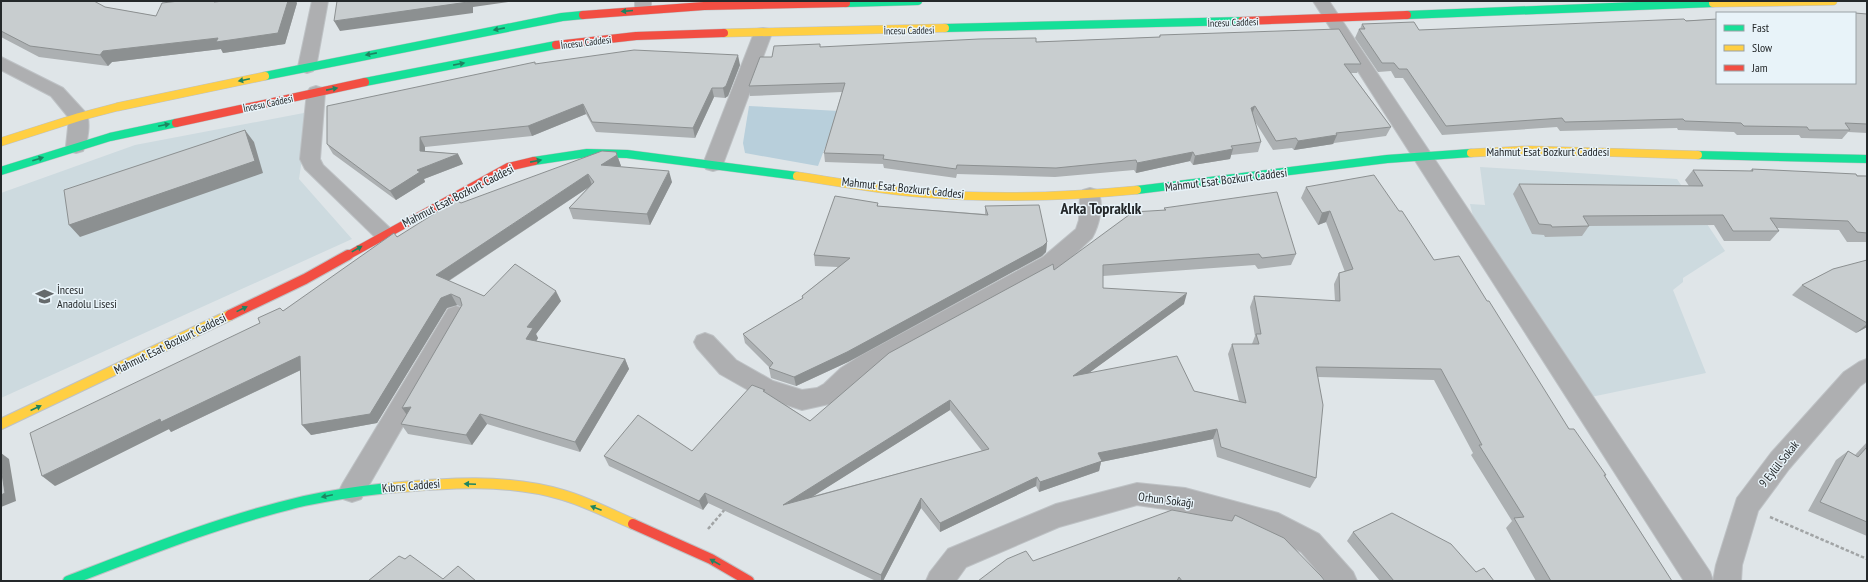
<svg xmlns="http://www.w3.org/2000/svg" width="1868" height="582" font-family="'PT Sans Narrow',sans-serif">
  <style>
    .built { fill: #cddadf }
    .green { fill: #b8cfdb }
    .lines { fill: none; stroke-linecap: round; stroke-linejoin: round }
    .street-casing { stroke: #bec2c5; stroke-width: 2 }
    .fast-far1-casing { stroke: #bec2c5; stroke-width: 9 }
    .fast-casing { stroke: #bec2c5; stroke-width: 12 }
    .slow-far1-casing { stroke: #bec2c5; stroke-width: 9 }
    .slow-casing { stroke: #bec2c5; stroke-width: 12 }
    .jam-far1-casing { stroke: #bec2c5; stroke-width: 9 }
    .jam-casing { stroke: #bec2c5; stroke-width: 12 }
    .path { stroke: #a1a4a5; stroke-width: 2.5; stroke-dasharray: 3.5 2; stroke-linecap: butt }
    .street { fill: #aeafb1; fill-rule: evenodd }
    .fast-far1 { stroke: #16e098; stroke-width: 8 }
    .fast { stroke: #16e098; stroke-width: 10 }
    .slow-far1 { stroke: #ffcf43; stroke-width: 8 }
    .slow { stroke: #ffcf43; stroke-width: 10 }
    .jam-far1 { stroke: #f24e42; stroke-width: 8 }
    .jam { stroke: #f24e42; stroke-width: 10 }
    .wall { fill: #acb0b2; fill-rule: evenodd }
    .shaded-wall { fill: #8c9091 }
    .building { fill: #c8cdcf; stroke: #8c9091; fill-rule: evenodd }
    .oneway { fill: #1d8461 }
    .labels { text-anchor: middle; stroke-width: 3; stroke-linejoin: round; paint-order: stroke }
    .far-street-label { font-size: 10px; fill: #24282a; stroke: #e8f3f9 }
    .street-label { font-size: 12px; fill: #24282a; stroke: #e8f3f9 }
    .poi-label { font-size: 12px; fill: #24282a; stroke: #e8f3f9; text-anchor: start }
    .district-label { font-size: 16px; font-weight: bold; fill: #24282a; stroke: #e8f3f9 }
  </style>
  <rect width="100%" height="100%" fill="#dfe5e8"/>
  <path class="built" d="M309,112L299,179L352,239L1,398V193L135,145Z
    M1480,167L1677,179L1725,251L1683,278V282L1673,290L1706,373L1591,397L1474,220L1470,204L1485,205Z"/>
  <path class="green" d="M749,106L839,111L818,166L745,153L743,143Z"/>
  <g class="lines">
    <defs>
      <path id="street" d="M312,1H328L316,67L313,71L307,73L301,71L298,67Z
        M635,1H651V9L649,13L643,14L637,13L635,9Z
        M1313,1H1329L1710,572L1713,581L1716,565L1737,498L1771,453L1844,372L1859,362L1867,359V381L1860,386L1789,469L1758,511L1742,565L1741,581H1684Z
        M763,28L769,29L772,33L723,164L720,169L713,171L706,169L703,164L754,33L757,29Z
        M1,57L63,88L86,113C91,121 88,142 83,151L76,153L69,151L66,146L69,118L51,96L1,70Z
        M316,86L322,88L325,92L320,159L323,165L391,229L394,234L391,239L384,242L377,239L305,169L300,159L307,92L310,88Z
        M1090,188L1097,190C1105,203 1099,226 1092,238L1059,269L876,370L857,382L840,398L829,404L802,410L757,395L720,374L697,348L694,342L697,336L705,333L713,336L736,360L773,381L802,390L817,388L824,384L841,368L860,356L1043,257L1076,229L1079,220L1080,195L1083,190Z
        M456,306L464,309L467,315L361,499L352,502L343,499L339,491L343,483L448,309Z
        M1137,483L1185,488L1278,513L1319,534L1353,572L1357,581H1326L1301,552L1264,532L1185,512L1137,505L1059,527L966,567L956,581H926L930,572L948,549L1056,504Z"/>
      <path id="fast-far1" d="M846,3L918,1
        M1407,15L1713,3
        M945,28L1242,21
        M265,76L562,17L583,15
        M365,82L556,45
        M1698,155L1867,159
        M534,161L587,153L627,154L797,176
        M1,171L110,137L176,123
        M1137,190L1387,159L1471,153"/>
      <path id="fast" d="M68,581C146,551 223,520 304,501C332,495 360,491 388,488"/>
      <path id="slow-far1" d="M1713,3L1833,1
        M724,33L945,28
        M1,142L79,117L117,107L265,76
        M1471,153L1528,150L1698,155
        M797,176C837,182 877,189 918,193C991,199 1064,197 1137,190"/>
      <path id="slow" d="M1,424L230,315
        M388,488C446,483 506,478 563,495C587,502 610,514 633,524"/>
      <path id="jam-far1" d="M583,15L704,6L846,3
        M1242,21L1407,15
        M556,45L636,36L724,33
        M176,123L365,82
        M347,256L508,167L534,161"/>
      <path id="jam" d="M230,315L305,279L348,255
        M633,524L711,559L749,581"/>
    </defs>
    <use href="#street" class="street-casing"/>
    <use href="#fast-far1" class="fast-far1-casing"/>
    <use href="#fast" class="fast-casing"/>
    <use href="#slow-far1" class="slow-far1-casing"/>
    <use href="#slow" class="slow-casing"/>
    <use href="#jam-far1" class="jam-far1-casing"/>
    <use href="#jam" class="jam-casing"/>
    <path class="path" d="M1770,517L1867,559
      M708,529L726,508"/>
    <use href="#street" class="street"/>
    <use href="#fast-far1" class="fast-far1"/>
    <use href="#fast" class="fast"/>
    <use href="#slow-far1" class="slow-far1"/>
    <use href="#slow" class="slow"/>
    <use href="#jam-far1" class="jam-far1"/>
    <use href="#jam" class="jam"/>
  </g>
  <path class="wall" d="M1,1L105,7L156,16L179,1H219L220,2L297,3L285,44L223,53L221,49L112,62L108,66L39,57L1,37Z
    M1867,14V133L1848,132L1842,139L1801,138L1799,135H1737L1734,132L1678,130L1677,128L1560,131L1557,127L1442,135L1403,78H1395L1391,71L1378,72L1355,38L1359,29H1360L1362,24L1419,30Z
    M1160,35L1361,64L1357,73H1351L1391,127L1386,136L1334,143L1333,144L1294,150L1292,148L1273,150L1254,120L1261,142L1258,152L1231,155L1230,159L1193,165L1190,161L1136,173L1134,170L1055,177L957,174L956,178L884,168L883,164L825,162L824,153L842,92L750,96L749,86L772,57L1036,42L1159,37Z
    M536,64L740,65L728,96L725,98L714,97L695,138L596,132L586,114L532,136L425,147V151L458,154L463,164L424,179L425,182L396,200L333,154L327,144Z
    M617,155L621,166L619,167L672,182L650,225L573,219L569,208L589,187L449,281L484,296L561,301L536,334L538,338L536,341L625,359L629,369L580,452L487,424L472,445L408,434L401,424L407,415L462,307L457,305L447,308L377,423L311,435L301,370L171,432L169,429L55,486L260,323L283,311L397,237L461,203Z
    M1752,169L1867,176V242H1847L1839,230L1777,228L1779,231L1770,241H1724L1714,225L1589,226L1582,236L1545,237L1544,235L1532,234L1513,194L1519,184L1689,186L1685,180L1693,170L1750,171Z
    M1306,187L1434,260L1606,475L1605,476L1672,581H1536L1506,528L1512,521L1471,455L1473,453L1434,380L1318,377L1316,478L1310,488L1217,457L1213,439L1101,462L1099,471L1039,492L1036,486L940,532L921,508L883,581H876L708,503L703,510L609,466L604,456L692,451L765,390L766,392L810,421L1054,270L1164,210V208L1296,254L1291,265L1258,269L1255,265L1103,276V288L1184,304L1090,372L1194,391L1239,401L1228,354L1232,344H1252L1255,336L1250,307L1254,296L1335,301L1334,284L1339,273L1345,272L1326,222L1318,225L1301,198ZM950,410L982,451L813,496Z
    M878,203V206L985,214V206L1047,242L1046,252L1042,256L848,362L796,386L771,378L769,368V367L745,343L743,334L802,299V296L838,267L815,266L814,255Z
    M1867,260V327L1856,333L1792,295L1802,285Z
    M1867,442V536L1808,511L1836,460L1848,451L1855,455Z
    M1353,532L1476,572L1494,581H1380L1347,541Z
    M1033,561L1325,581H978Z"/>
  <path class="shaded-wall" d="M288,1H296L297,3L285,44L223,53L221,49L112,62L108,66L100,55L103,51L218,38Z
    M468,1H516L473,7V13L340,31L334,21Z
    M738,55L740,65L728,96L725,98L723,88Z
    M712,88L714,97L695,138L693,128Z
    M583,104L586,114L532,136L528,126Z
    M1255,106L1252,115L1251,108Z
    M245,130L254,142L263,173L80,237L69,225Z
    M1337,135L1333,144L1294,150L1298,141Z
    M420,137L425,147V160L420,151Z
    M1233,149L1230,159L1193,165L1195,156Z
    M1193,152L1190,161L1136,173L1137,163Z
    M458,154L463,164L424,179L425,182L396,200L390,191L417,170Z
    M617,155L621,166L605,176L601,165Z
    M669,171L672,182L650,225L647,214Z
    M588,174L592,185L442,285L436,275Z
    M1330,211L1326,222L1318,225L1322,213Z
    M1047,242L1046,252L1042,256L848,362L796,386L794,377Z
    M556,291L561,301L536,334L538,338L532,349L526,339L527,327Z
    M1187,293L1184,304L1071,386L1073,376Z
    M451,294L457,305L447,308L377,423L311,435L302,425L441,298Z
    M1867,324V327L1856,333Z
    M300,356L309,366L171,432L169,429L55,486L42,476L160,419Z
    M625,359L629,369L580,452L575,442Z
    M950,400V410L785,514L783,505Z
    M411,407L409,418L402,408Z
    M480,414L487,424L472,445L466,435Z
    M1217,429L1213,439L1101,462L1099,471L1039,492L1040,482L1098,453Z
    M1,453L9,459L16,501L1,507Z
    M1037,477L1036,486L940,532V523Z
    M705,493L708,503L703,510L699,501Z
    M921,498V508L883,581H881V575Z"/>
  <path class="building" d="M1,1H94L105,7L156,16L162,3L179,1H215L214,2L224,1H288L278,33L216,42L218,38L103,51L100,55L30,46L1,31Z
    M337,1H468V2L334,21Z
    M1855,13L1867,14V124L1845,123L1850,130H1809L1807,127L1744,126L1741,123L1685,121L1683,119L1565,122L1562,118L1446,126L1407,69H1399L1394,63H1382L1359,29H1365L1362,24L1414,22L1419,30L1684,19L1686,21L1717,19V83H1855Z
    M1339,29L1361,64H1344L1391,127L1336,133L1337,135L1298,141L1296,138L1276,141L1255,106L1251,108L1261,142L1231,146L1233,149L1195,156L1193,152L1137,163L1136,160L1056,168L957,165L956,169L883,159L884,155L824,153L845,83L749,86L760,57H772L774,46L820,44V47L979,39L1036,38V42L1160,37V35Z
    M634,50L738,55L726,86L723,88H712L693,128L592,122L583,104L528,126L420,137V151L458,154L417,170L420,172L390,191L327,144V106L535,62V64Z
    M245,130L255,161L69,225L64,190Z
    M602,151L616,152L617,155L601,165L669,171L647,214L569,208L594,182L588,174L436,275L484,296L515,264L556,291L527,327L533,328L526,339L625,359L575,442L480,414L466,435L401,424L411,407L402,408L462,305L460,298L451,294L441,298L370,414L302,425L300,356L161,422L160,419L42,476L30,433L260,323L258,318L280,308L283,311L394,233L397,237L456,200L461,203Z
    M1752,169L1856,174L1857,176H1867V233L1857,232L1848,221L1770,218L1779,231H1733L1723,215L1583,216L1589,226L1552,227L1551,225L1539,224L1519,184L1703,186L1693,170L1753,171Z
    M1374,175L1399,211H1402L1434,260L1459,256L1487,301H1489L1569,429H1574L1606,475H1604L1672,581H1551L1514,518L1524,517L1479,445H1482L1441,369L1316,367L1323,405L1316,478L1221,447L1217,429L1098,453L1102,461L1040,482L1037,477L940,523L921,498L881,575L705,493L699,501L604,456L638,415L692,451L752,385L765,390L763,391L810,421L889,353L1053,264L1054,270L1133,212L1166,210L1164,208L1277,192L1296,254L1262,258L1259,254L1103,265V288L1187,293L1073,376L1177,356L1194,391L1246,403L1232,344H1259L1256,334H1261L1254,296L1340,301L1339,273L1353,269L1330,211L1322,213L1306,187ZM950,400L989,449L783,505Z
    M835,196L878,203L877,206L988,215L985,206L1039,205L1047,242L1043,246L847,352L794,377L769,368L773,363L743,334L803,298L802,296L850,258L814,255Z
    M1867,260V323L1802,285L1833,269Z
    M1867,447V522L1820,502L1848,451L1858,457Z
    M1,467L5,493L1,495Z
    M1172,510L1232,521L1235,515L1284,538L1321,576L1325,581H1182L1179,577L1177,581H978L1007,559L1026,551L1033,561Z
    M1392,513L1451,544L1476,572L1484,568L1494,581H1394L1353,532Z
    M410,555L443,579L458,566L476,581H368L399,556L405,559Z"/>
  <defs><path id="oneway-solid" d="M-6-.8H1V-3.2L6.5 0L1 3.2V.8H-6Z"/></defs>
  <g class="oneway">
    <use href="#oneway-solid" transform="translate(627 11) rotate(175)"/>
    <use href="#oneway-solid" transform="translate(499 29) rotate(169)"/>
    <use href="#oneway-solid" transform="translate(371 54) rotate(169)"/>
    <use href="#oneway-solid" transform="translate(459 64) rotate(-11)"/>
    <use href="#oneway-solid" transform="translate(244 80) rotate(168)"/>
    <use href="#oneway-solid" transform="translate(332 89) rotate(-11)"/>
    <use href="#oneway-solid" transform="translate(164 125) rotate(-12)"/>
    <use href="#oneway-solid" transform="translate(38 159) rotate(-18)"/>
    <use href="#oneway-solid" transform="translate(536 161) rotate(-11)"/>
    <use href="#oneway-solid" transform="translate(357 249) rotate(-29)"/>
    <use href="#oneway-solid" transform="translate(242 309) rotate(-26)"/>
    <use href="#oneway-solid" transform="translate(36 408) rotate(-25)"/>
    <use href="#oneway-solid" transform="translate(470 484) rotate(-178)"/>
    <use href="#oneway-solid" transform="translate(327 496) rotate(168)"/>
    <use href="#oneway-solid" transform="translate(596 508) rotate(-159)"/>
    <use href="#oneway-solid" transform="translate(715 562) rotate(-151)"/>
  </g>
  <defs>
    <symbol id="school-bare" viewBox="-9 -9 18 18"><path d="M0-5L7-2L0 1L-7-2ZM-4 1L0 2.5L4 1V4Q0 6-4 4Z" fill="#656a6c" stroke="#e8f3f9" stroke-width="2.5" paint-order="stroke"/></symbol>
  </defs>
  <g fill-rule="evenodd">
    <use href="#school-bare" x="32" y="284" width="25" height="25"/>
  </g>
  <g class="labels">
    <g class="far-street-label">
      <text transform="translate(1233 22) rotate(-2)" y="4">İncesu Caddesi</text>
      <text transform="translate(909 30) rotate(-1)" y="4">İncesu Caddesi</text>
      <text transform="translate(586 42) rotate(-7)" y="4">İncesu Caddesi</text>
      <text transform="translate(268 103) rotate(-12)" y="4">İncesu Caddesi</text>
    </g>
    <g class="street-label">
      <text x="1548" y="156">Mahmut Esat Bozkurt Caddesi</text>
      <text transform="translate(1226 180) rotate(-7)" y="4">Mahmut Esat Bozkurt Caddesi</text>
      <text transform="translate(903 188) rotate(6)" y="4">Mahmut Esat Bozkurt Caddesi</text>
      <text transform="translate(458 196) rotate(-27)" y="4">Mahmut Esat Bozkurt Caddesi</text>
      <text transform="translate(170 344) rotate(-26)" y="4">Mahmut Esat Bozkurt Caddesi</text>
      <text transform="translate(1779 464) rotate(-51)" y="4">9 Eylül Sokak</text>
      <text transform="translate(411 486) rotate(-5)" y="4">Kıbrıs Caddesi</text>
      <text transform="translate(1166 500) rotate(7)" y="4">Orhun Sokağı</text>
    </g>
    <g class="poi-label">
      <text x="57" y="294">İncesu<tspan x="57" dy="14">Anadolu Lisesi</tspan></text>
    </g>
    <g class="district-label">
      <text x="1101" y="214">Arka Topraklık</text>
    </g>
  </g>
  <rect width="1868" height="582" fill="none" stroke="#24282a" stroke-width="4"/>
  <rect x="1716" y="12" width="140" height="72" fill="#e8f3f9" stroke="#9aa2a6"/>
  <rect x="1724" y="25" width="20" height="6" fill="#16e098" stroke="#9aa2a6"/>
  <text x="1752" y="32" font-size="12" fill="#24282a">Fast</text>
  <rect x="1724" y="45" width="20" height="6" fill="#ffcf43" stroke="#9aa2a6"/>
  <text x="1752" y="52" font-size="12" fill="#24282a">Slow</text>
  <rect x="1724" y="65" width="20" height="6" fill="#f24e42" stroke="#9aa2a6"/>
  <text x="1752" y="72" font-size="12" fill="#24282a">Jam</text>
</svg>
